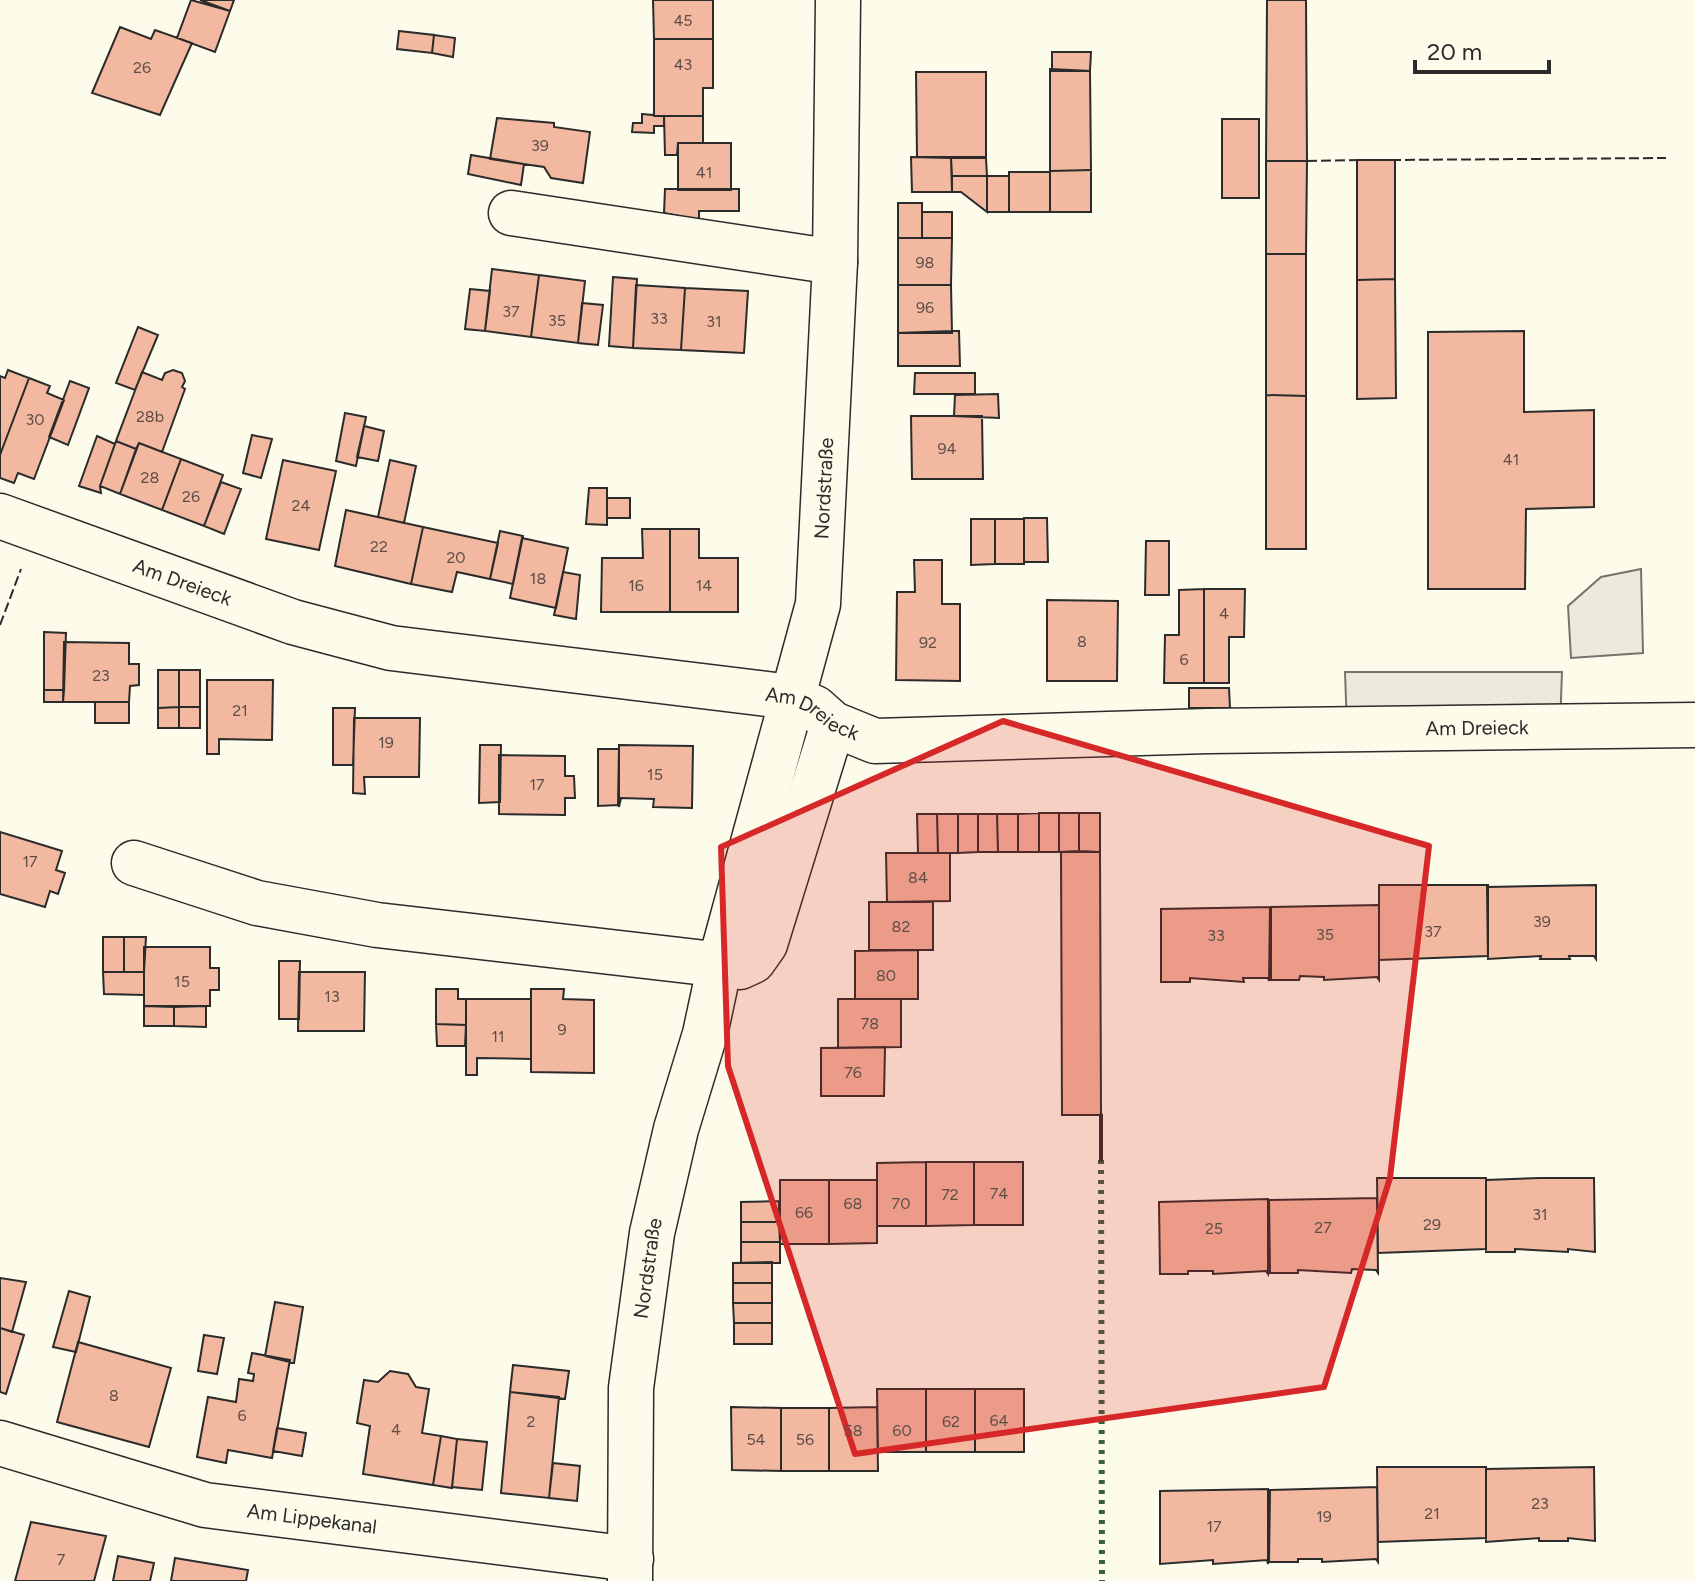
<svg xmlns="http://www.w3.org/2000/svg" width="1695" height="1581" font-family="Figtree,sans-serif">
  <style>
    .green { fill: #ecebdb; stroke: #74746e; stroke-width: 2 }
    .parking { fill: #eceadb; stroke: #74746e; stroke-width: 2 }
    .building { fill: #f2b8a0; stroke: #2b2b2b; stroke-width: 2 }
    .lines { fill: none; stroke-linecap: round; stroke-linejoin: round }
    .minor-casing { stroke: #2b2b2b; stroke-width: 47 }
    .minor { stroke: #fdfbea; stroke-width: 44 }
    .hedge { stroke: #34623c; stroke-width: 6; stroke-dasharray: 4 6; stroke-linecap: butt }
    .fence { stroke: #2b2b2b; stroke-width: 2; stroke-dasharray: 10 4; stroke-linecap: butt }
    .wall { stroke: #2b2b2b; stroke-width: 4 }
    .marked { fill: #d62828; fill-opacity: 0.2; stroke: #d62828; stroke-width: 6; stroke-linejoin: round }
    .labels { text-anchor: middle; stroke-width: 6; stroke-linejoin: round; paint-order: stroke }
    .number-label { font-size: 16px; fill: #5d4e48 }
    .street-label { font-size: 20px; fill: #2b2b2b; stroke: #fdfbea }
  </style>
  <rect width="100%" height="100%" fill="#fdfbea"/>
  <path class="green" d="M1641,569L1643,653L1571,658L1568,606L1601,577Z"/>
  <path class="parking" d="M1345,672H1562L1560,727L1347,729Z"/>
  <path class="building" d="M191,0L230,11L215,52L177,38Z
    M200,0H234L230,11Z
    M653,0H713V39H654Z
    M1267,0H1306L1307,161H1266Z
    M120,27L151,39L155,30L192,43L160,115L92,93Z
    M399,31L434,35L432,53L397,49Z
    M434,35L455,38L453,57L432,53Z
    M654,39H713V88H703V116H654Z
    M1052,52H1091L1090,71H1052Z
    M1050,69L1090,71L1091,170L1050,171Z
    M916,72H986V157H917Z
    M642,114L664,116V126H654V133L632,132L633,123H642Z
    M664,116H703V143H678L677,155H665Z
    M497,118L554,123V127L590,132L583,183L551,178L544,167L490,159Z
    M1222,119H1259V198H1222Z
    M678,143H731V190H678Z
    M471,155L524,164L521,185L468,174Z
    M911,157L951,158L952,192H912Z
    M951,158H986L987,176H952Z
    M1357,160H1395V279L1357,280Z
    M1266,161H1307L1306,254H1266Z
    M1091,170V212H1050V171Z
    M1009,172H1050V212H1009Z
    M952,176H987V212L961,192H952Z
    M987,176H1009V212H987Z
    M665,189H739V211H699V220L664,213Z
    M898,203H922V238H898Z
    M922,212H952V238H922Z
    M898,238H952L951,285H898Z
    M1266,254H1306V396L1266,395Z
    M492,269L539,275L531,337L485,331Z
    M539,275L585,281L578,343L531,337Z
    M613,277L637,279L633,348L609,346Z
    M1395,279L1396,398L1357,399V280Z
    M636,285L685,288L681,350L633,348Z
    M898,285H951L952,333H898Z
    M685,288L748,291L744,353L681,350Z
    M470,289L490,291L485,331L465,329Z
    M582,303L603,305L598,345L578,343Z
    M138,327L158,335L135,390L116,383Z
    M952,331H959L960,366H898V333Z
    M1524,331V412L1594,410V507L1526,509L1525,589H1428V332Z
    M8,370L29,378L0,455V376L5,378Z
    M173,370L182,373L185,381L182,387L185,389L162,452L139,443L136,449L116,441L142,372L162,380L165,373Z
    M915,373H975V394H914Z
    M29,378L50,386L47,393L64,400L34,479L18,473L14,483L0,478V455Z
    M70,381L89,388L68,445L49,437Z
    M998,394L999,418L954,416L955,395Z
    M1266,395L1306,396V549H1266Z
    M345,413L366,417L356,466L336,461Z
    M911,416H982L983,479H912Z
    M364,426L384,431L378,461L357,457Z
    M252,435L272,439L261,478L243,473Z
    M97,436L115,444L100,486L101,493L79,486Z
    M116,441L136,449L120,494L100,486Z
    M139,443L181,459L162,510L120,494Z
    M181,459L223,475L204,526L162,510Z
    M283,460L336,471L319,550L266,539Z
    M390,460L416,466L404,523L378,517Z
    M221,482L241,489L224,534L204,526Z
    M589,488H607V525L586,524Z
    M607,498H630V518H607Z
    M346,510L423,527L411,584L335,566Z
    M1047,518L1048,562H1024V518Z
    M971,519H995V564L971,565Z
    M995,519H1024V564H995Z
    M423,527L498,543L490,579L457,572L452,592L411,584Z
    M642,529H670V612H601L602,558H643Z
    M670,529H699V558H738V612H670Z
    M500,531L523,536L513,584L490,579Z
    M522,538L568,548L556,608L510,598Z
    M1146,541H1169V595H1145Z
    M914,560H942V604H960V681L896,680L897,592H915Z
    M563,572L580,575L576,619L554,615Z
    M1204,589V683H1164L1165,635H1179V590Z
    M1204,589H1245L1244,637H1229V683H1204Z
    M1047,600L1118,601L1117,681H1047Z
    M44,632L66,633L64,690H44Z
    M64,642L129,643V664H139V685L130,686L129,702H63Z
    M158,670H179V707L158,708Z
    M179,670H200V707H179Z
    M207,680H273L272,740L219,739V754H207Z
    M1189,688H1229L1230,708H1189Z
    M44,690H64L63,702H44Z
    M95,702H129V723H95Z
    M179,707H200V728H179Z
    M179,707V728H158V708Z
    M333,708H355L353,765H333Z
    M354,718H420L419,777H364L365,794L353,793Z
    M480,745H501L500,802L479,803Z
    M619,745L693,746L692,808L653,807L654,799L621,798L619,807Z
    M598,749H619L618,805L598,806Z
    M499,755L565,756V776H574L575,798H565V815L499,814Z
    M1039,813V852H1018V814Z
    M1039,813H1059V852H1039Z
    M1059,813H1079V851L1059,852Z
    M1079,813H1100V852L1079,851Z
    M917,814H937L938,853H918Z
    M937,814H958V853H938Z
    M958,814H978V852L958,853Z
    M978,814H997L998,852H978Z
    M997,814H1018V852H998Z
    M0,832L62,851L56,870L65,873L58,894L50,891L45,907L0,894Z
    M1061,852H1100L1101,1115H1062Z
    M886,853H950V901L887,902Z
    M1379,885H1488V956L1379,960Z
    M1596,885V959L1594,956H1569L1570,959H1540L1541,956L1488,959L1487,887Z
    M869,902H933V950H869Z
    M1379,905V980L1377,977L1324,980V977L1300,976L1299,980H1271V907Z
    M1270,907L1269,981L1268,978H1243L1244,982L1190,978V982H1161V909Z
    M103,937H124V972H103Z
    M124,937H146L144,972H124Z
    M144,947H210V968H219V990H210V1006H144Z
    M918,950V999H855V951Z
    M279,961H300L299,1019H279Z
    M103,972H144V995L104,994Z
    M299,972H365L364,1031H298Z
    M436,989H458V999H466V1025L436,1024Z
    M531,989H564L563,999L594,1000V1073L531,1072Z
    M466,999H531V1059L477,1058V1075H466Z
    M838,999H901V1047L838,1048Z
    M144,1006L174,1007V1026H144Z
    M206,1006V1027L174,1026V1007Z
    M436,1024L466,1025L465,1046H437Z
    M885,1047L884,1096H821V1048Z
    M926,1162H974V1225L926,1226Z
    M926,1162V1226H877V1163Z
    M974,1162H1023V1225H974Z
    M1377,1178H1486V1249L1378,1253Z
    M1540,1178H1594L1595,1252L1568,1249V1252L1515,1249V1252H1486V1180Z
    M780,1180H829V1244H780Z
    M829,1180H877V1243L829,1244Z
    M1377,1198L1378,1273L1376,1270L1352,1269L1351,1273L1298,1270V1273H1270L1269,1200Z
    M1268,1199V1274L1266,1271L1213,1274V1271H1188V1274H1160L1159,1202Z
    M779,1201V1222H741V1202Z
    M741,1222H779L780,1242H741Z
    M741,1242H780V1263H741Z
    M772,1262V1283H733V1263Z
    M0,1278L26,1282L12,1332L0,1328Z
    M733,1283H772V1303H733Z
    M69,1291L90,1297L76,1352L53,1347Z
    M275,1302L303,1307L294,1363L265,1356Z
    M733,1303H772V1323H734Z
    M734,1323H772V1344H734Z
    M0,1328L24,1335L6,1394L0,1392Z
    M204,1335L224,1338L217,1374L198,1371Z
    M78,1342L171,1368L149,1447L57,1422Z
    M252,1353L290,1360L272,1458L228,1450L226,1463L197,1457L208,1397L236,1402L239,1379L253,1381L254,1374L248,1373Z
    M513,1365L569,1371L565,1399L510,1392Z
    M390,1371L408,1374L416,1387L429,1389L422,1433L441,1436L433,1485L363,1474L370,1426L357,1423L364,1380L378,1382Z
    M877,1389H926V1452H878Z
    M926,1389H975V1452H926Z
    M975,1389H1024V1452H975Z
    M510,1392L559,1397L549,1498L501,1493Z
    M731,1407L781,1408V1471L732,1470Z
    M877,1407L878,1471H829V1408Z
    M781,1408H829V1471H781Z
    M277,1428L306,1433L302,1456L273,1451Z
    M441,1436L457,1439L452,1488L433,1485Z
    M457,1439L487,1442L482,1490L452,1487Z
    M553,1463L580,1466L577,1501L549,1498Z
    M1377,1467H1486V1538L1378,1542Z
    M1594,1467L1595,1541L1568,1538V1541H1539V1538L1486,1542V1469Z
    M1377,1487L1378,1562L1376,1559L1322,1562V1559H1298V1562H1269L1270,1490Z
    M1268,1489V1564L1267,1560L1213,1564V1560L1160,1564V1491Z
    M31,1522L106,1536L94,1581H15Z
    M118,1556L154,1563L150,1581H113Z
    M175,1558L248,1570L246,1581H171Z"/>
  <g class="lines">
    <defs>
      <g id="minor">
        <path d="M511,213L835,262"/>
        <path id="s1" d="M0,516L293,622L391,648L791,697L815,708L833,724L875,741L1208,731L1695,725"/>
        <path d="M134,863L257,903L377,925L740,967L753,961L765,944L833,724"/>
        <path id="s2" d="M0,1443L205,1505L631,1559"/>
        <path id="s3" d="M630,1581L631,1388L652,1233L676,1129L705,1034L720,964L818,604L835,262L838,0"/>
      </g>
    </defs>
    <use href="#minor" class="minor-casing"/>
    <use href="#minor" class="minor"/>
    <path class="hedge" d="M1101,1160L1102,1581"/>
    <path class="fence" d="M1391,160L1666,158
      M1307,161L1363,160
      M0,625L21,569"/>
    <path class="wall" d="M1101,1115V1160"/>
  </g>
  <path class="marked" d="M1003,721L1429,846L1390,1178L1324,1387L855,1454L728,1066L721,847Z"/>
  <g class="labels">
    <g class="number-label">
      <text x="683" y="26">45</text>
      <text x="683" y="70">43</text>
      <text x="142" y="73">26</text>
      <text x="540" y="151">39</text>
      <text x="704" y="178">41</text>
      <text x="925" y="268">98</text>
      <text x="925" y="313">96</text>
      <text x="511" y="317">37</text>
      <text x="659" y="324">33</text>
      <text x="557" y="326">35</text>
      <text x="714" y="327">31</text>
      <text x="150" y="422">28b</text>
      <text x="35" y="425">30</text>
      <text x="947" y="454">94</text>
      <text x="1511" y="465">41</text>
      <text x="150" y="483">28</text>
      <text x="191" y="502">26</text>
      <text x="301" y="511">24</text>
      <text x="379" y="552">22</text>
      <text x="456" y="563">20</text>
      <text x="538" y="584">18</text>
      <text x="636" y="591">16</text>
      <text x="704" y="591">14</text>
      <text x="1224" y="619">4</text>
      <text x="1082" y="647">8</text>
      <text x="928" y="648">92</text>
      <text x="1184" y="665">6</text>
      <text x="101" y="681">23</text>
      <text x="240" y="716">21</text>
      <text x="386" y="748">19</text>
      <text x="655" y="780">15</text>
      <text x="537" y="790">17</text>
      <text x="30" y="867">17</text>
      <text x="918" y="883">84</text>
      <text x="1542" y="927">39</text>
      <text x="901" y="932">82</text>
      <text x="1433" y="937">37</text>
      <text x="1325" y="940">35</text>
      <text x="1216" y="941">33</text>
      <text x="886" y="981">80</text>
      <text x="182" y="987">15</text>
      <text x="332" y="1002">13</text>
      <text x="870" y="1029">78</text>
      <text x="562" y="1035">9</text>
      <text x="498" y="1042">11</text>
      <text x="853" y="1078">76</text>
      <text x="999" y="1199">74</text>
      <text x="950" y="1200">72</text>
      <text x="853" y="1209">68</text>
      <text x="901" y="1209">70</text>
      <text x="804" y="1218">66</text>
      <text x="1540" y="1220">31</text>
      <text x="1432" y="1230">29</text>
      <text x="1323" y="1233">27</text>
      <text x="1214" y="1234">25</text>
      <text x="114" y="1401">8</text>
      <text x="242" y="1421">6</text>
      <text x="999" y="1426">64</text>
      <text x="531" y="1427">2</text>
      <text x="951" y="1427">62</text>
      <text x="396" y="1435">4</text>
      <text x="853" y="1436">58</text>
      <text x="902" y="1436">60</text>
      <text x="756" y="1445">54</text>
      <text x="805" y="1445">56</text>
      <text x="1540" y="1509">23</text>
      <text x="1432" y="1519">21</text>
      <text x="1324" y="1522">19</text>
      <text x="1214" y="1532">17</text>
      <text x="61" y="1565">7</text>
    </g>
    <g class="street-label">
      <text dy="7" stroke="none"><textPath href="#s3" startOffset="1116">Nordstraße</textPath></text>
      <text dy="7" stroke="none"><textPath href="#s1" startOffset="194">Am Dreieck</textPath></text>
      <text dy="7" stroke="none"><textPath href="#s1" startOffset="842">Am Dreieck</textPath></text>
      <text dy="7" stroke="none"><textPath href="#s1" startOffset="1514">Am Dreieck</textPath></text>
      <text dy="7" stroke="none"><textPath href="#s3" startOffset="314">Nordstraße</textPath></text>
      <text dy="7" stroke="none"><textPath href="#s2" startOffset="322">Am Lippekanal</textPath></text>
    </g>
  </g>
  <path d="M1415 60v12h134v-12" fill="none" stroke="#2b2b2b" stroke-width="4"/>
  <text x="1427" y="60" font-size="24" fill="#2b2b2b" stroke="#fdfbea" stroke-width="6" paint-order="stroke">20 m</text>
</svg>
